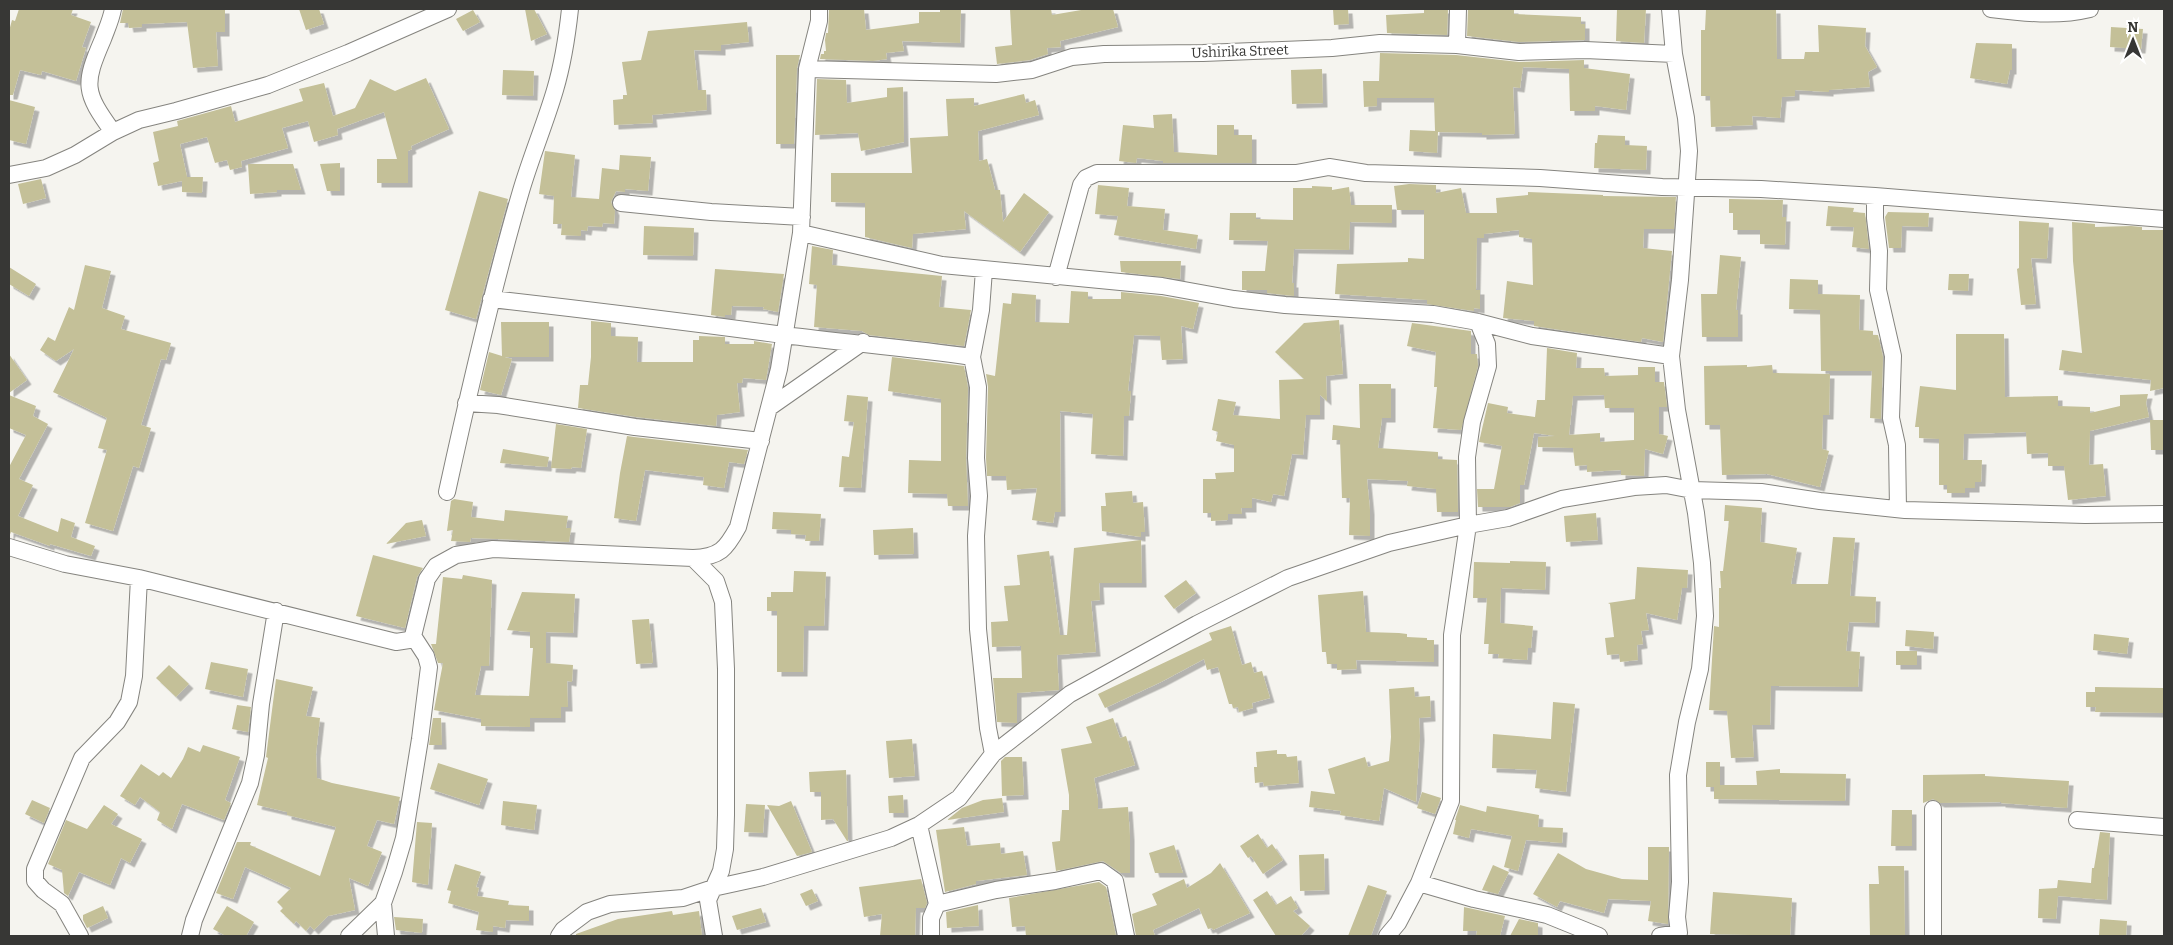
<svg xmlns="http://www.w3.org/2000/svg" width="2173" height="945" font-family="Bitter,serif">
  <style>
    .building { fill: #c4c098; fill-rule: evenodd; filter: url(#shadow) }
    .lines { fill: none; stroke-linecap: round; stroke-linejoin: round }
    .street-casing { stroke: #85847f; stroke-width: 18 }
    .street { stroke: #fff; stroke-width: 16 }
    .labels { text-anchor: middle; stroke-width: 4.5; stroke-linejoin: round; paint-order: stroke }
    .street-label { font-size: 14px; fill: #373735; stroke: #fff }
  </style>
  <defs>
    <filter id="shadow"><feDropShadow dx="4.5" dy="4.5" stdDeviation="0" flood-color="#0004"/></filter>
  </defs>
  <rect width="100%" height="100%" fill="#f5f4ef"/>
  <path class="building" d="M19,9H73L71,15L91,22L82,47L86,48L76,81L42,71L41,75L20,70L13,95H9V31L12,20L15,21Z
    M123,9H225V32H216L218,66L193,68L187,22L142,24V27L129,28L128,23H120Z
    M299,9H319L324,24L306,30Z
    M525,9H534L547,34L531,41Z
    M829,9H864L866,30L919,23V12H940V9H961L960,43L902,41L904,51L886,53L887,59L873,61L820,59L821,54H824V51H826L825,40L826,33H828Z
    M1010,9H1051L1052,15L1087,9H1113L1118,27L1060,41L1061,47L1047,48L1048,54L1030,60L997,64L995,47L1012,45Z
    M1333,9H1348L1349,24L1334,25Z
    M1424,9H1448L1447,35L1387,33L1386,15L1424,13Z
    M1468,9H1514V14L1581,17V24H1585V40L1519,42L1467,36Z
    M1617,9H1646L1644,43L1616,41Z
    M1706,9H1776L1777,59H1804L1805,52H1819L1818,25L1866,28L1865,46L1877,67L1868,72L1870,87L1829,90V92L1795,90V96L1782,97L1780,118L1752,116L1753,125L1711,127L1710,96H1701V30H1705Z
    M473,10L480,22L463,31L456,19Z
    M747,22L749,42L721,45V51L694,50L698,90H706L707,110L652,115L653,123L614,125L613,100L623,99V95H627L622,62L641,60L648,31Z
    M2111,27L2143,29L2141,49L2110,47Z
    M1976,43L2012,44V70H2010L2007,84L1970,78Z
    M1380,53L1456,55L1519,62L1584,60V68L1630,74L1626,110L1595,106V111H1570L1569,69L1523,67L1520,88L1513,87L1515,134L1482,135V133L1438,132L1437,153L1409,151L1410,130L1435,131L1434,98H1377V106L1364,107L1363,81H1379Z
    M776,55H800L797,68L794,144H776Z
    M1322,69L1323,103L1292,104L1291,70Z
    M503,70L534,71L533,96L502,95Z
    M426,78L449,129L411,146L412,149L408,151V183H377V159H397L384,112L337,129L338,135L314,142L308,121L282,128L288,148L241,161L242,167L230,170L227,160L215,163L207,137L180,144L187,177H203L202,193L182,192V181L158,186L153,163L159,161L153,132L178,126L177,121L231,106L235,122L303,101L299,89L324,83L333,116L355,108L370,79L395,91Z
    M817,79L846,80L847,103L887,97V88L903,87L904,142L861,151L858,133L815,135Z
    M1024,94L1026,103L1035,100L1039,115L978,131L979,161L987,159L995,190H1000L1003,222L1024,193L1049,212L1020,252L964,211L966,229L913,234L912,248L865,237V203L831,202V173H912L910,138L948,136L946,99L974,98V106Z
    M9,100L35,107L26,144L9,140Z
    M1172,114L1174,152L1217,155V125H1234V135H1252V163H1163V161L1137,158L1136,163L1119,161L1123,125L1154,128L1153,115Z
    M1598,135L1625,136V145L1647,146L1646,170L1594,168L1595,143H1597Z
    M545,151L575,155L571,197L599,199L602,168L619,170L620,155L651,157L648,191L625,189V192L616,191L611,202L615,211L614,224L603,223L602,227L588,226L587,231L581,230V236L561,235L562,224H553L554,196L539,194Z
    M340,163V191H327L320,164Z
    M248,164H293L301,190H277V192L250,194Z
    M41,179L46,198L23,204L18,184Z
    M1409,184L1436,185V193L1461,188L1466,213H1497L1496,198L1528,195V192L1603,195V196L1676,197L1674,229H1644L1643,248L1672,251L1663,342L1642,338L1641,342L1534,326V321L1503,318L1507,281L1533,285L1532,239L1519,237V230L1484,234V238H1477L1476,290H1480V309L1474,308V311L1427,304V300L1335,294L1337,264L1408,262V258L1424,259V210H1397L1394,186Z
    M1098,185L1129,188L1127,206L1165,209L1163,230L1198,235L1196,249L1114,235L1118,216L1095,214Z
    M1312,186L1332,187V190L1349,187L1351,205H1392V223L1350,222L1349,250L1294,249L1292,283H1294V296L1267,293V290H1242V271H1265L1268,241L1229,240L1230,213H1256V219L1293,220V188H1312Z
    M479,191L508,199L476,319L445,310Z
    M1729,199L1783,200L1782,217H1786L1785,245L1760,244V230H1733V213H1729Z
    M1828,206L1854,208L1853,212L1865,213L1869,249L1852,247L1854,227L1826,226Z
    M1888,212L1929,213L1928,227L1902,226L1901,248H1889L1885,217Z
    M2019,221L2049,223L2047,259L2031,258L2036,304L2021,305L2017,269L2019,268Z
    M2072,222L2095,224V227L2131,226L2142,227V230H2164V388L2150,391L2151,380L2059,370L2062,350L2082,353L2073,261Z
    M644,226L694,228L693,256L643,255Z
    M812,246L833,250L832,265L942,276L939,307L971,310L964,346L869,335L862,331L814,327L817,285L809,284Z
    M1720,255L1741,257L1736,310H1738V337H1702L1701,294H1717Z
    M1120,261H1181L1180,279L1121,272Z
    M85,265L111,271L102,308L125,316L121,329L171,343L166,360L161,359L141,425L151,428L139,468L133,466L113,531L85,523L107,450L98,448L107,418L53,392L74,349L56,361L40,350L48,337L55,341L69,307L74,310Z
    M9,267L36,284L29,296L9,284Z
    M715,269L784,274L778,312L763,309L764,307L732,306L731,315H725V317L711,315Z
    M1949,274H1969L1968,291L1948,290Z
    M1790,279L1818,280V294L1860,295L1859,330L1873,331V335H1878L1883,357L1881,419L1870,418L1872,371H1821L1820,310L1789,309Z
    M1071,291L1088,292V299H1121V292L1161,296L1199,303L1193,329L1181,326L1183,359L1162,360L1160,336L1134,335L1128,391H1131L1129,416H1124L1123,456L1091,454L1093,414L1060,411L1061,512H1055L1053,523L1032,520L1037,488L1007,490L1006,476H987L986,458L988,387L986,374L995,376L1003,303L1011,304L1012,293L1036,295L1035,322L1069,323Z
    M1339,320L1343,374L1326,376L1327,401L1320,395V415H1306L1303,455L1292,454L1284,496L1273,494L1271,502L1252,498V508H1241L1242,514H1228V520L1211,521V513H1203V479H1216L1215,473L1234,472V445L1216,441L1218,432L1212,430L1218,399L1236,402L1233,415L1280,419L1279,380L1304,379L1275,352L1304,323Z
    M591,321L611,323V336L638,337L637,362H693V340H699V336L725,337V344H754V341L772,344L766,380L743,378L742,383H737L740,412L717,415L716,426L636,417L578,408L580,385H588L591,357Z
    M501,322H549V357H505L512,359L501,395L480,390L489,352L502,356Z
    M1412,323L1471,331V354H1477L1478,366L1461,430L1433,428L1437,387H1434L1436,352L1407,346Z
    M1956,334H2004L2005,397L2058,396V406L2090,407V413L2120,406V395L2148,394L2146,403L2149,417L2090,431L2089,465L2103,464L2106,496L2068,500L2064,466H2048V453L2027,454L2026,432L1964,434L1963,460H1982L1981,482H1975V488H1965V493H1947V485H1939V439L1919,438V427H1915L1920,386L1956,390Z
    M1547,348L1577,353L1576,368H1604L1605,376L1638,375V367H1655V382H1664L1667,407H1659V434L1668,436L1663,454L1645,449L1644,476L1621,475V470L1587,472V465L1575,466L1573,448L1538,447V437L1555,436L1534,433L1524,485H1520V503L1510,507H1478L1477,489H1494L1502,446L1479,442L1488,403L1508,407L1507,413L1535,417L1537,400H1545ZM1604,395L1605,408H1634V440L1600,442V433L1569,435L1573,396Z
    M9,354L27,380L9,393Z
    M892,357L964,366L968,388L966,458L968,506H948L947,494L908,493L909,460L941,461V399L888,391Z
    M1747,365V367L1772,365L1773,373L1830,374L1829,415H1823L1822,449L1829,451L1820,487L1767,474L1722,475L1720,425H1705L1704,366Z
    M1359,384H1391V418H1382L1378,448L1438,452V459L1457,460L1458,512H1437L1436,489L1407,486L1408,481L1367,479L1370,510V536L1349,535L1350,498H1342L1340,440H1332L1333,425L1360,428Z
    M9,395L36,406L33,416L48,424L19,479L33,485L18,516L58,532L61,518L75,523L71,537L95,546L91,556L50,544V546L11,532L9,537V467L26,435L9,428Z
    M847,395L868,397L861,488L839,487L842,456L849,457L854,422L844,421Z
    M2150,420H2164V450H2151Z
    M556,424L587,429L581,468L572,467L571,469L551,468Z
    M627,436L634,437L748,450L744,464L729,462L724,488L703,485L704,477L645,470L636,521L614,518L620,473Z
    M503,449L549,457L547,467L500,463Z
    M1132,491L1133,503L1143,502L1145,532H1141V537L1102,531L1101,506H1106L1105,493Z
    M454,499L473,502L471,517L504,521L505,510L568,516L566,528H571L569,542L471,538L470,542L451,541L453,530L447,531L451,501Z
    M1725,505L1762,508L1760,542L1797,548L1791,584H1828L1833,537L1855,538L1850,596L1876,597L1875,623L1849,622L1846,651L1860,652L1858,687L1771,686L1770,725H1752L1754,757L1731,758L1727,711L1709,710L1714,626L1719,627V588H1721L1720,571H1723L1729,521H1724Z
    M773,512L821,514L819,541H805L806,535L791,534V530L772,529Z
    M1596,513L1598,540L1566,542L1564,516Z
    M422,520L426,536L386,544L406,523Z
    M913,528L914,554L874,555L873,530Z
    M1141,540L1142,583H1099L1100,600L1091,601L1096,652L1057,655L1059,690L1017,693V723L997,722L993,678H1022L1021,646L992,647L991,622L1008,621L1004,586L1020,585L1017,555L1049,551L1060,635H1067L1074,548Z
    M373,555L423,568L417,577L405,628L356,616Z
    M1510,561L1546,562L1545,590L1501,588L1500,623L1533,626L1531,648H1528L1527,660L1498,658L1499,654H1488L1489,644H1484L1487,598H1473L1474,562L1510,563Z
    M1637,567L1688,570L1687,588H1682L1677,620L1646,613L1649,630L1641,631L1643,644L1637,645L1638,660L1620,662L1619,654L1607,655L1605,638L1614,637L1610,604L1608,603L1635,599Z
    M794,571L826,572L824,626H804L803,672H777V611H767V597H771V592H793Z
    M463,575L492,580L489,666H481L475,695L529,696L533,648H530V632L507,630L522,592L575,594L573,633L546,632V663L573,665L572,682L567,681L568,707H561V718H530V727L481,726V719L434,710L443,663H438L431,644H436L443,577L462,579Z
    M1186,580L1196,593L1174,609L1164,596Z
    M1363,591L1366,632L1399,633L1407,634V637L1427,638V640H1434V662L1356,660L1357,669L1337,670V664H1327L1326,652H1322L1318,595Z
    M649,619L653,663L636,664L632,620Z
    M1231,626L1242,665L1251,662L1254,673L1262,671L1270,698L1252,703L1253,708L1239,712L1238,707L1233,708L1232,704H1229L1218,667L1207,670L1204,659L1161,682L1105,708L1098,694L1212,640L1209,633Z
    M1906,630L1934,632L1933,649L1905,646Z
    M2094,634L2129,638L2127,654L2093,650Z
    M1896,651H1917V665H1896Z
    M211,662L248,669L243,697L205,689Z
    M169,665L189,684L176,697L156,678Z
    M276,679L313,687L306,716L320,718L316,754L317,778L332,783L400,797L394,824L377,820L367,846L382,852L368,886L349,878L355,910L328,916L314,930L310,926L306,931L296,921L294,924L280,911L283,908L277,902L291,888L245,867L233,899L216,893L237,842H251L250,845L320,876L336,827L287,815V812L257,805L268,758L266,757Z
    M1414,687L1415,697L1430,696L1431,717L1419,718L1420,736L1416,802L1384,788L1379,821L1340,815L1341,811L1309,807L1311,791L1335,794L1328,769L1365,757L1368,767L1389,761L1391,737L1389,689Z
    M2095,687L2164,688V713L2095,712L2096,707H2086V692H2095Z
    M1553,702L1575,704L1566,792L1535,788L1537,770L1492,768L1493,734L1551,739Z
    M237,705L251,707L248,732L232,729Z
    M433,718H441L442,745H429Z
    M1113,718L1120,738L1126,736L1135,765L1094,778L1098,799V809L1128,807L1130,836V873H1121L1103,861L1056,871L1052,842L1060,841L1062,810H1069V795L1061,749L1092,743L1086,727Z
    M912,739L915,776L889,778L886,741Z
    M203,745L240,757L225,800L231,803L224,820L182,804L172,829L157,820L160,812L140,797L135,805L120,796L141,764L159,776L163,772L171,778L183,759L188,747L200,752Z
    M1277,750V754H1286L1287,757L1297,756L1299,783L1264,786L1263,782L1255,783L1254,767H1257L1256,752Z
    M1005,757H1022L1024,795L1002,796L1001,761Z
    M1706,762H1720V785H1757L1756,771L1780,769V773L1846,774L1845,801L1714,799V787H1706Z
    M438,763L488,779L479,805L430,789Z
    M846,770L848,841H847L833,819L821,820V792H810L809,772Z
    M1985,774V776L2069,781L2067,808L2001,803V802L1940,803L1933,799L1923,803V775Z
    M1422,792L1441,798L1435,814L1417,808Z
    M903,795L904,813H889L888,796Z
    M1002,798L1004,812L947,820L962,808L983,800Z
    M32,800L50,808L44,823L25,814Z
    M503,801L537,805L534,830L501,825Z
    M791,801L812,852L797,856L767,805L779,806Z
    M746,804L765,805L763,833L744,832Z
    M104,805L118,814L111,824L142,839L130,863L121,858L110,885L79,872L68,896L64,893L62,870L48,864L66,820L87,829Z
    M1460,805L1486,812L1487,806L1539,815L1538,827L1563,828L1562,843L1526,840L1518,871L1504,867L1512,836L1471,829L1469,838L1453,834L1456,820H1455Z
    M1892,810H1912V846H1891Z
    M417,822L432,823L428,885L412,882Z
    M964,827L967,846L1000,843L1001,854L1023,851L1027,875L976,881V884L945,892L936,830Z
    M2100,832L2110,833L2107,900L2058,896L2056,919L2038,918L2039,889L2057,888L2058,880L2091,883L2092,868H2094Z
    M1258,834L1267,848L1272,844L1283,860L1263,874L1251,856L1248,858L1240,846Z
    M1174,845L1183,873H1155L1149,853Z
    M1648,847H1669L1668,924L1648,921L1651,901L1608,899L1604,913L1560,901L1557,907L1533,894L1558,853L1586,869L1622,879L1648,880Z
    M1324,854L1325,890L1300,891L1299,855Z
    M1220,863L1250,913L1213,930L1212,928L1208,929L1199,908L1153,930L1155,936H1136L1132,914L1157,905L1152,894L1184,879L1187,888L1211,873Z
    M455,864L481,872L476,887L479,888L477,896L509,901L508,905L529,906V921L506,920L505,928L493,926V932L476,930L479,912L448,903L451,891L447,890Z
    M1493,865L1509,872L1498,894L1482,890Z
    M1878,866H1904L1905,936H1870L1869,884H1879Z
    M921,879L927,903L925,908H916L915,936H880L882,914L864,917L859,887Z
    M1099,882L1106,887L1116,936H1026L1025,926L1012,927L1009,898Z
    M1368,885L1387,891L1371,936H1348Z
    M812,889L818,901L806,906L800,894Z
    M1267,891L1276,905L1291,896L1298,908L1293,911L1310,926L1301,936H1276L1253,900Z
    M1713,892L1792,898L1790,936L1710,934Z
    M978,905L979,926L947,928L946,912Z
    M103,906L108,918L87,928L83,920V915Z
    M227,906L254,922L246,936H226L213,929Z
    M1464,907L1505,916L1500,936H1476L1477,931H1463Z
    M761,908L766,922L737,930L732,916Z
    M672,911L673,915L699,911L702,936H576V934L618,919Z
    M394,917L423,919L422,933L396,930Z
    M1519,919L1538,923V936H1510Z
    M2100,919L2127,921L2126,936H2099Z"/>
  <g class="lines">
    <defs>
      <path id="street" d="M113,9C111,20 107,28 103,39C83,85 84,92 113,132
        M1991,9C2024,13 2057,17 2090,9
        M1457,45L1458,9
        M807,69L996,74L1032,70L1072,57L1104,54L1203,53L1332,48L1380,43L1457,45L1519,52L1585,50L1674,54
        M9,175L46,168L75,155L113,132L139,120L176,111L268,85L348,53L448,9
        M1875,196V218L1879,251L1878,290L1893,356L1891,418L1897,445L1898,509
        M621,203L711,212L802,217
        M801,233L942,265L1162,286L1234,299L1285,305L1433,314L1478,322L1532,336L1671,356
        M984,270L981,310L972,357L978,387L976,458L979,496L976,536L978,629L988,728L993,754
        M1056,277L1081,185L1086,178L1097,173H1296L1329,167L1366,173L1540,178L1662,187L1761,189L1875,196L2164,219
        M491,299C589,310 686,322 784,335C847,343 909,348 972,357
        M466,403L498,405L635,427L761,441
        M770,407L863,342
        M447,492C469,391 492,290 521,191C531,157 545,124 555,90C563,63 567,37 570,9
        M9,547L65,564L139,578L396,642L409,640L413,636L427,579L436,566L456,555L493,549L693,558C720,557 726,549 738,527L779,369L801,233L807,69L819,21V9
        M693,558L716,581L723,602L726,669V815L725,849L721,871L708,900L714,936
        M1933,809V936
        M2077,820L2164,827
        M919,825L937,904L931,918V936
        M1419,883L1474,899L1547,915L1599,936
        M383,903L386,936
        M937,904L996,890L1055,881L1101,871L1115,881L1126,936
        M80,936L62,904L43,890L35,881V869L82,758L117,722L129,702L134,676L139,578
        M190,936L194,920L250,783L256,755L261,704L276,611
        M349,936L383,903L394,872L404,838L420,739L429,667L426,656L413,636
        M559,936L563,930L587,912L610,904L683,898L713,888L763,877L891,838L919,825L959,798L993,754L1070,694L1197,624L1288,578L1389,543L1468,525L1508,518L1562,499L1634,487L1666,485L1692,490L1761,492L1820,501L1905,510L2085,515L2164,514
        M1387,936L1398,923L1419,883L1451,801L1452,635L1468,525L1467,457L1472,422L1488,366L1487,344L1478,322
        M1660,936L1679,933L1677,917L1680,882L1678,775L1687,722L1700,669L1705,616L1702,563L1696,513L1677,410L1671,356L1680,280L1689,151L1686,118L1674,54L1670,9"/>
    </defs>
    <use href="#street" class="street-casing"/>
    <use href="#street" class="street"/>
  </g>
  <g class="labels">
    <g class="street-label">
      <text transform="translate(1240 51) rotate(-2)" y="5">Ushirika Street</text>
    </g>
  </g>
  <rect width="2173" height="945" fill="none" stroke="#373735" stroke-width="20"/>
  <g transform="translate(2133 40)" stroke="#ffffff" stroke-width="4" paint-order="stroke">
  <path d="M0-4L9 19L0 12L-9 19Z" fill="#373735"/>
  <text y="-8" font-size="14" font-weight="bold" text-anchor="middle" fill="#373735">N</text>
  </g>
</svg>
